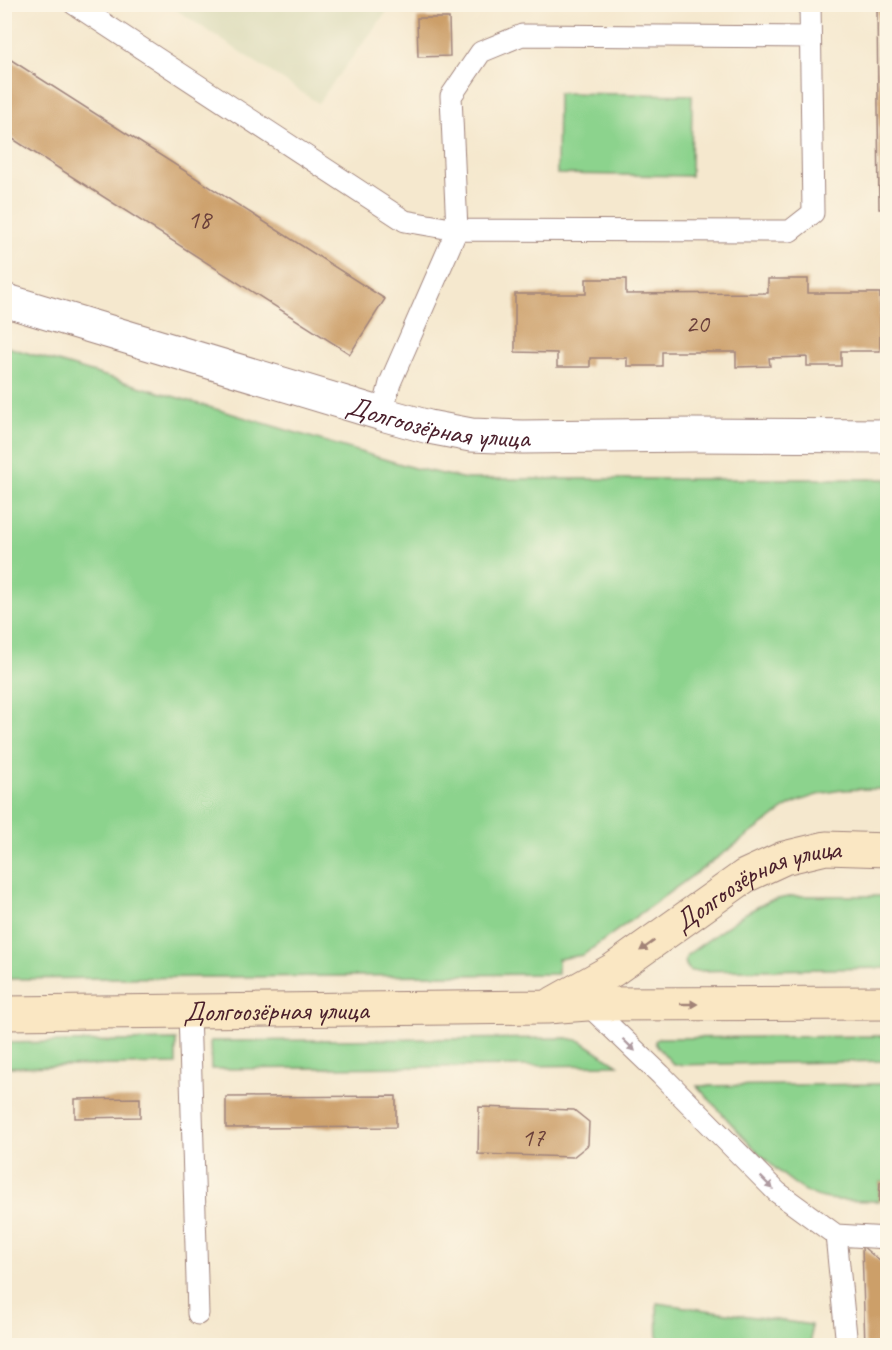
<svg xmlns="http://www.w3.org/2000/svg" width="892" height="1350" font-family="Caveat,sans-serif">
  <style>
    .built { fill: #deddbb }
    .green { fill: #8cd38d; stroke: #6b795c; stroke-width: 1.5 }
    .building { fill: #cc9f69 }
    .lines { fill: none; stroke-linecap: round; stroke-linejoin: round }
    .service-casing { stroke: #a0847c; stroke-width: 23 }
    .minor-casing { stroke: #a0847c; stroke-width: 35 }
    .secondary-casing { stroke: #a0847c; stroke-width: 35 }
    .service { stroke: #fff; stroke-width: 21 }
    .minor { stroke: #fff; stroke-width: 33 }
    .secondary { stroke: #fae7c3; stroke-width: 33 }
    .oneway { fill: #a28377 }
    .oneway2 { fill: #ae9aa0 }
    .labels { text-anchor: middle; stroke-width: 4.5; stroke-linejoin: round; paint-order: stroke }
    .number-label { font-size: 26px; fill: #6a3f3a }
    .street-label { font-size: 28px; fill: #4a1f2b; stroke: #fcf5e5 }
  </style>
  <rect width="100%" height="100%" fill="#fcf5e5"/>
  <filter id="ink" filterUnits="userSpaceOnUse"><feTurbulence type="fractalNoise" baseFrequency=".0167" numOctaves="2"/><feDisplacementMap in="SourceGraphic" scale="12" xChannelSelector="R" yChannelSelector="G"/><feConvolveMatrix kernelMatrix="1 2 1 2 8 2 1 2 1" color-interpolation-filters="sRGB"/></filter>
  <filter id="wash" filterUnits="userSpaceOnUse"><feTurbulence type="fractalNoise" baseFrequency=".008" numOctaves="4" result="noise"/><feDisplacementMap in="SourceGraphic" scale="24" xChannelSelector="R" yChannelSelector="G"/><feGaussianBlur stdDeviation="1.35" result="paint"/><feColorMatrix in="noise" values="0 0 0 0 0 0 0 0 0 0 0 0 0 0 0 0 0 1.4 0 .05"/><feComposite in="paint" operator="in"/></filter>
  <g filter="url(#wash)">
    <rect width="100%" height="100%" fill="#f5e8ce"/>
    <path class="built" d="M169,5H392L318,103Z"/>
    <path class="green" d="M558,93L692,95L691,176L557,174Z
      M4,346L414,468L466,479H887V789C847,789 828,788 790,805L583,955L558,959V974L5,979Z
      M792,896H887V968L691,971C685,966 684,962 687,955L746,913L769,901Z
      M887,1036V1061L674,1065L656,1045L655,1041L659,1038Z
      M567,1038L581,1041L618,1065L211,1069L210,1041Z
      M176,1040V1064L5,1067V1043Z
      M887,1084V1182H880L879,1201C861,1200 841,1202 824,1198C786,1192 725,1115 697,1086Z
      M657,1303L811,1325V1345H658Z"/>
    <g id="blocks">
      <path class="building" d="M877,4H888V209H879Z
        M417,18H449L450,56L418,57Z
        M5,56L385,299L350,354L5,134Z
        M586,279H626V294L768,293V279H808V293H880V351H841V366H807V357L769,358L770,366L736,367V352H662V366H627V358H590V367H557V353L515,352V294H586Z
        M396,1096V1127L226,1128V1097Z
        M140,1098V1117L75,1118V1099Z
        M479,1107L574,1110L589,1122L588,1145L573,1157L478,1154Z
        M880,1182H888V1201H879Z
        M862,1246L888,1268V1346H865Z"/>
    </g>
  </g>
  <g filter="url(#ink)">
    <use href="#blocks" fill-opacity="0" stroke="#a0847c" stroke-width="1.5"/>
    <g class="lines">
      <defs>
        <path id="service" d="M74,4L405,221L457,230L790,231L813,213L810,4
          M382,414L390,383L457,230L451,96L481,52L522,35L810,37
          M587,1004L661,1075L777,1192L836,1235L847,1346
          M189,1011L198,1314
          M836,1235L888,1238"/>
        <g id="minor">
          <path id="s1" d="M4,300L382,414L429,427L471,435L522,437L694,435L888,436"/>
        </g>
        <g id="secondary">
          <path id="s2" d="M554,1003L613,970L745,876L784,858L826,848L888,850"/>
          <path id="s3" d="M4,1013L547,1007L587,1004L888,1003"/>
        </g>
      </defs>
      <use href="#service" class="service-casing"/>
      <use href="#minor" class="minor-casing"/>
      <use href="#secondary" class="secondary-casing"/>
      <use href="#service" class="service"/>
      <use href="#minor" class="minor"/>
      <use href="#secondary" class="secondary"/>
    </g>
    <defs><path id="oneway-solid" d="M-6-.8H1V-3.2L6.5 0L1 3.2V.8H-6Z" transform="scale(1.5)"/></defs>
    <g class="oneway">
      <use href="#oneway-solid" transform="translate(647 946) rotate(145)"/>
      <use href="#oneway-solid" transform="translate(689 1004)"/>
    </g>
    <g class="oneway2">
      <use href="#oneway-solid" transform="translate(629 1045) rotate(44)"/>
      <use href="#oneway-solid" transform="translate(767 1183) rotate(45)"/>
    </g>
  </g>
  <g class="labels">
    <g class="number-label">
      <text x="199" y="228">18</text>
      <text x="697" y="332">20</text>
      <text x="533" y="1146">17</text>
    </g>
    <g class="street-label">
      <text dy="10" stroke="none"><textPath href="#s1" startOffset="452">Долгоозёрная улица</textPath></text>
      <text dy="10" stroke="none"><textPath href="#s2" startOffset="238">Долгоозёрная улица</textPath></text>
      <text dy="10" stroke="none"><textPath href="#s3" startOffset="272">Долгоозёрная улица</textPath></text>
    </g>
  </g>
  <rect width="892" height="1350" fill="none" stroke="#fcf5e5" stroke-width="24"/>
</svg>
